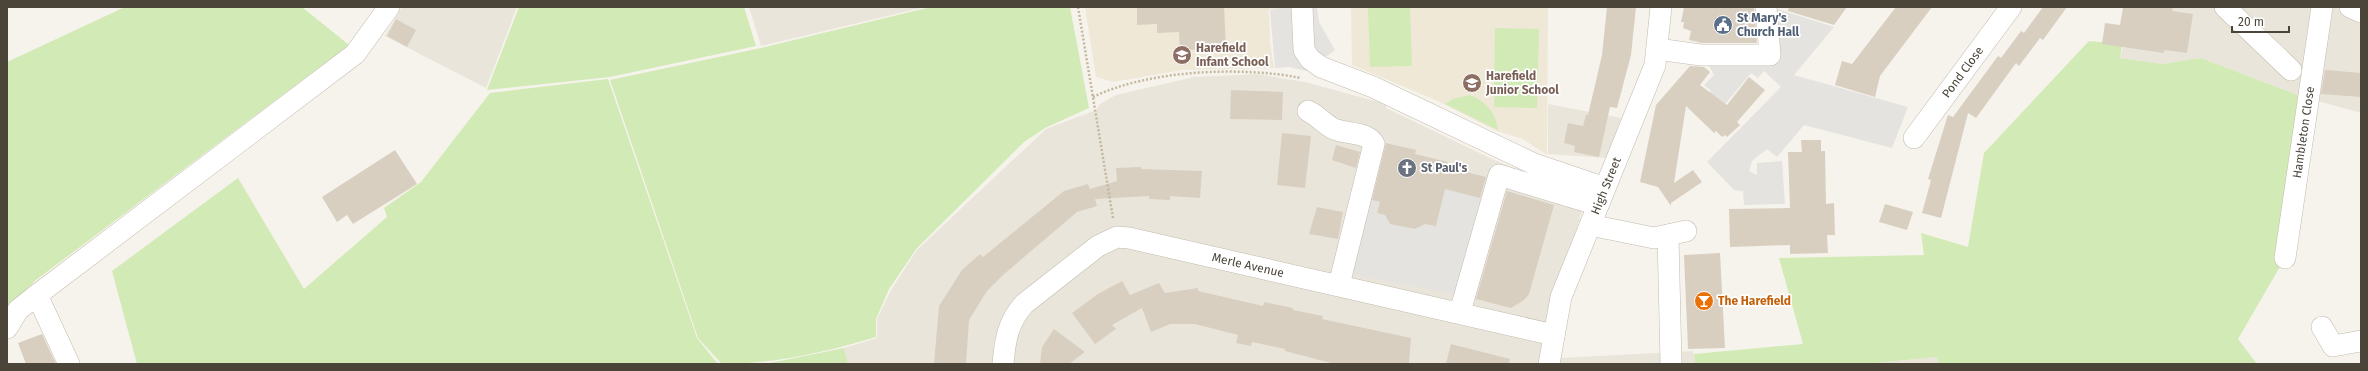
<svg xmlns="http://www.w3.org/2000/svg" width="2368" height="371" font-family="'Fira Sans',sans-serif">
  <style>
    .residential { fill: #eae5da }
    .education { fill: #efe8d6 }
    .green { fill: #d2eab5 }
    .parking { fill: #e5e3e0 }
    .building { fill: #d8cfc1 }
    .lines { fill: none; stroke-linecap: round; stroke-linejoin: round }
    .minor-casing { stroke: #c2bbae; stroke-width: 22 }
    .path { stroke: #c4b79f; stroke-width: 2.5; stroke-dasharray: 2 2; stroke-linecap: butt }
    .minor { stroke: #fff; stroke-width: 21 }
    .labels { text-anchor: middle; stroke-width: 3.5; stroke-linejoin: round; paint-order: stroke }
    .service-label { font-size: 12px; font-weight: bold; fill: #4e5e75; stroke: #fff; text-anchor: start }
    .education-label { font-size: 12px; font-weight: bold; fill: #785e54; stroke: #fff; text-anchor: start }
    .street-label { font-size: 12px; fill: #4b4439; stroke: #fff }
    .worship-label { font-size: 12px; font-weight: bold; fill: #5b616d; stroke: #fff; text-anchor: start }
    .food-label { font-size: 12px; font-weight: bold; fill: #c56008; stroke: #fff; text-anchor: start }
  </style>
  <rect width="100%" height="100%" fill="#f6f3ec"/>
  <path class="residential" d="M402,7H517L486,88L385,36Z
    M749,7H925L761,46Z
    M2133,7H2361V113L2303,97L2201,58L2162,64L2120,58Z
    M1257,74L1305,82L1386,104V108L1492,159L1539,179L1586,195L1542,359L1693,351L1695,364H848L844,348L877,338V319L891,290L917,250L1046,129L1096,110L1100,104L1116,95L1194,77Z
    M1548,104L1621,118L1607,158L1548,154Z
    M1937,357L1938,364H1865Z"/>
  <path class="education" d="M1085,7H1280V9H1269L1270,43L1274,68L1182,70L1113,82L1096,77Z
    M1351,7H1548L1547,155L1523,139L1497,131L1440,102L1352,65Z"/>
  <path class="green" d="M125,7H302L349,45L36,280L7,309V62Z
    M519,7H744L756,46L610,77L487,90Z
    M931,7H1070L1089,108L1045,128L1024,142L917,248L889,289L876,319V337C826,352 774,364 722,364L698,338L610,80L761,48Z
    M1368,7H1410L1412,66L1370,67Z
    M1495,28L1539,29L1537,108L1494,107Z
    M2089,41L2122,44L2120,58L2162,64L2201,58L2303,97L2285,258L2238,339L2257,364H1938L1937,357L1865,364H1695L1694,354L1803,344L1779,258L1924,255L1921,233L1968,247L1984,153Z
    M608,79L697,338L718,364H137L112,271L238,178L304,289L387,217L384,208L421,182L490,93Z
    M1470,95C1486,101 1496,113 1498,130L1445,104L1453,99Z
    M844,348L848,364H765Z"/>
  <path class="parking" d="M1280,7H1317L1319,22L1335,50L1306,71L1289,67L1275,68L1270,10L1280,9Z
    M1771,7L1834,27L1794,75L1908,107L1892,148L1804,125L1777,157L1767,149L1752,161L1749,171L1757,175V163L1782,161L1785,204L1744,205L1743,191L1734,190L1707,162L1781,87L1764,71L1758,78L1751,73L1717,114L1702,99L1711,91L1704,85L1714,75L1708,64L1765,50Z
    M1445,188L1483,199L1459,295L1346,273L1365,199L1380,202L1377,213L1389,216L1387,218L1391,224L1415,229L1420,226L1421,223L1436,226Z"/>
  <path class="building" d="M1137,7H1224L1226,49L1180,50L1179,32L1157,33V24L1137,25Z
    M1607,7H1636L1631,55L1617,108L1610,107L1599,157L1574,152L1575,146L1564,143L1568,123L1583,126L1586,115H1588L1602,55Z
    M1684,7H1754L1757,43H1702L1689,40L1691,31L1683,28L1684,22H1681Z
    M1789,7H1847L1834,25L1788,11Z
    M1896,7H1932L1880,76L1875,97L1835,85L1842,61L1852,64Z
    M2043,7H2067L2043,40L2040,38L2019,66L2016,63L1976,118L1968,113L1941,218L1922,213L1931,180L1928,179L1948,115L1953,117L1998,56L2001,58L2021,31L2024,33Z
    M2123,7H2173L2172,11L2193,14L2187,53L2164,50V53L2102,44L2105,23L2120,25Z
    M396,19L416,30L407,47L387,36Z
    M1690,66L1704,67L1710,72L1700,85L1727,105L1749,77L1765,90L1737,122L1740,125L1727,137L1725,135L1722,137L1716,131L1714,133L1686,106L1674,183L1693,170L1702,182L1671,203V206L1658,187L1640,182L1656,105Z
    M2325,70L2361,73V97L2321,94Z
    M1231,90L1283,92L1282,120L1230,119Z
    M1282,133L1311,136L1305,188L1277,185Z
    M1801,140H1821V151H1825L1826,204L1834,203L1835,235H1827L1828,253L1790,254V245L1730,247L1729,209L1790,208L1788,152H1802Z
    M1386,143L1416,150L1415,154L1448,162L1447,167L1486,177L1480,198L1445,189L1436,226L1425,224L1415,229L1390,224L1385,215L1377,213L1380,202L1372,200Z
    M1336,145L1360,152L1356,168L1332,160Z
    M395,150L417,184L353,224L347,215L337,222L322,197Z
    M1141,167V169L1202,171L1200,198L1170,196V200L1149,199V196L1095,199L1097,206L1077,212L1003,275L987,291L969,320L966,364H934L939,306L962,270L980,254L983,257L1064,191L1088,184L1090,189L1117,181L1116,168Z
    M1507,191L1554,205L1529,294L1524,300L1511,308L1476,299Z
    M1885,204L1913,212L1907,230L1879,222Z
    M1317,207L1343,212L1338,239L1309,234Z
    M1720,253L1725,348L1688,349L1684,255Z
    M1122,281L1130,295L1159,283L1165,293L1198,288V291L1263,306L1264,302L1293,308V310L1323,316L1322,319L1411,338L1409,364H1335L1285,351V349L1252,342L1251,346L1236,343L1238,335L1195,324H1170L1151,332L1142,308L1112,325L1116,329L1095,344L1072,313L1098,294Z
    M1054,329L1085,352L1069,364H1040L1042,347Z
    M42,334L56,364H26L18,343Z
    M1451,344L1510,359L1509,364H1446Z"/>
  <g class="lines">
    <defs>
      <g id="minor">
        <path d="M1302,7L1304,50L1310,59L1321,67L1373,87L1534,164L1605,188"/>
        <path d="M2225,7L2291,70"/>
        <path d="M2350,7L2361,12"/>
        <path d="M1657,49L1701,55H1770L1766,7"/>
        <path d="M1308,111C1319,116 1328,128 1337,130C1349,134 1368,132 1374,144L1339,285"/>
        <path id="s1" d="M1914,138L2011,7"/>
        <path d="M1590,225L1654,238L1686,231"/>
        <path d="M1668,235L1671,364"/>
        <path id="s2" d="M2285,258L2322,7"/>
        <path d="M37,295L69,364"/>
        <path d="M1460,312L1499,175L1598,205"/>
        <path d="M2322,327L2333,346L2361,341"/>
        <path d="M7,328L18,310L37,295L355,54L389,7"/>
        <path id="s3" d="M1003,364C1005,340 1008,322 1024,304L1098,246L1117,237L1129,238L1554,335"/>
        <path id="s4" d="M1549,364L1561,297L1655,65L1661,7"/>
      </g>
    </defs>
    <use href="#minor" class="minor-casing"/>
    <path class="path" d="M1078,7L1113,218
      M1093,97C1148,70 1241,66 1301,78"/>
    <use href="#minor" class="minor"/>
  </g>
  <defs>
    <symbol id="civic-disc" viewBox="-11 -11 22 22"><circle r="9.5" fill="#5c6f8a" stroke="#fff"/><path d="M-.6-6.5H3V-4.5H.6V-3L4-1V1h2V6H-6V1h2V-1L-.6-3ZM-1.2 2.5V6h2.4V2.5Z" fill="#fff"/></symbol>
    <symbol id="school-disc" viewBox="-11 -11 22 22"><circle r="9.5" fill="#8d6e63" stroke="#fff"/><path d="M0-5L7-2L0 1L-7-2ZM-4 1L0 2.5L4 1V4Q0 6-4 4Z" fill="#fff"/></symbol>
    <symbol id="church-disc" viewBox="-11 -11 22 22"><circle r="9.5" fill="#6b7280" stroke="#fff"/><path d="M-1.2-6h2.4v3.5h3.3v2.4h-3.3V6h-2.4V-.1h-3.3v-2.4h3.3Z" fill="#fff"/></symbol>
    <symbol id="bar-disc" viewBox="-11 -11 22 22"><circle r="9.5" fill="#e8710a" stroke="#fff"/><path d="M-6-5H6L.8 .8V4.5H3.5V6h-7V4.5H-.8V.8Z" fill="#fff"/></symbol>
  </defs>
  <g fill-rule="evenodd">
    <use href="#civic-disc" x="1712" y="14" width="22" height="22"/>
    <use href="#school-disc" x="1171" y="44" width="22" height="22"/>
    <use href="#school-disc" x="1461" y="72" width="22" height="22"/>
    <use href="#church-disc" x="1396" y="157" width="22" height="22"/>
    <use href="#bar-disc" x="1693" y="290" width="22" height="22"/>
  </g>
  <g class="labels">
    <g class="service-label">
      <text x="1737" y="22">St Mary's<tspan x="1737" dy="14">Church Hall</tspan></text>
    </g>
    <g class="education-label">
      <text x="1196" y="52">Harefield<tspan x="1196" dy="14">Infant School</tspan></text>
      <text x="1486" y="80">Harefield<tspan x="1486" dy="14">Junior School</tspan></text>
    </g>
    <g class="street-label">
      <text dy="4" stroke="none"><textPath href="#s1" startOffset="82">Pond Close</textPath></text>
      <text dy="4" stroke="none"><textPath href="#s2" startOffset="127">Hambleton Close</textPath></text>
      <text dy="4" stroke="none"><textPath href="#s4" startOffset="188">High Street</textPath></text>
      <text dy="4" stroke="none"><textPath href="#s3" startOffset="314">Merle Avenue</textPath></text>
    </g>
    <g class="worship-label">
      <text x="1421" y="172">St Paul's</text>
    </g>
    <g class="food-label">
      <text x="1718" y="305">The Harefield</text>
    </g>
  </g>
  <rect width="2368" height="371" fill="none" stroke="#4b4439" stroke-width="16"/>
  <path d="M2232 26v6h57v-6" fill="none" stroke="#4b4439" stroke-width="2"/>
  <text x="2238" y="26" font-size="12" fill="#4b4439" stroke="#ffffff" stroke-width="3" paint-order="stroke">20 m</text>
</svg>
